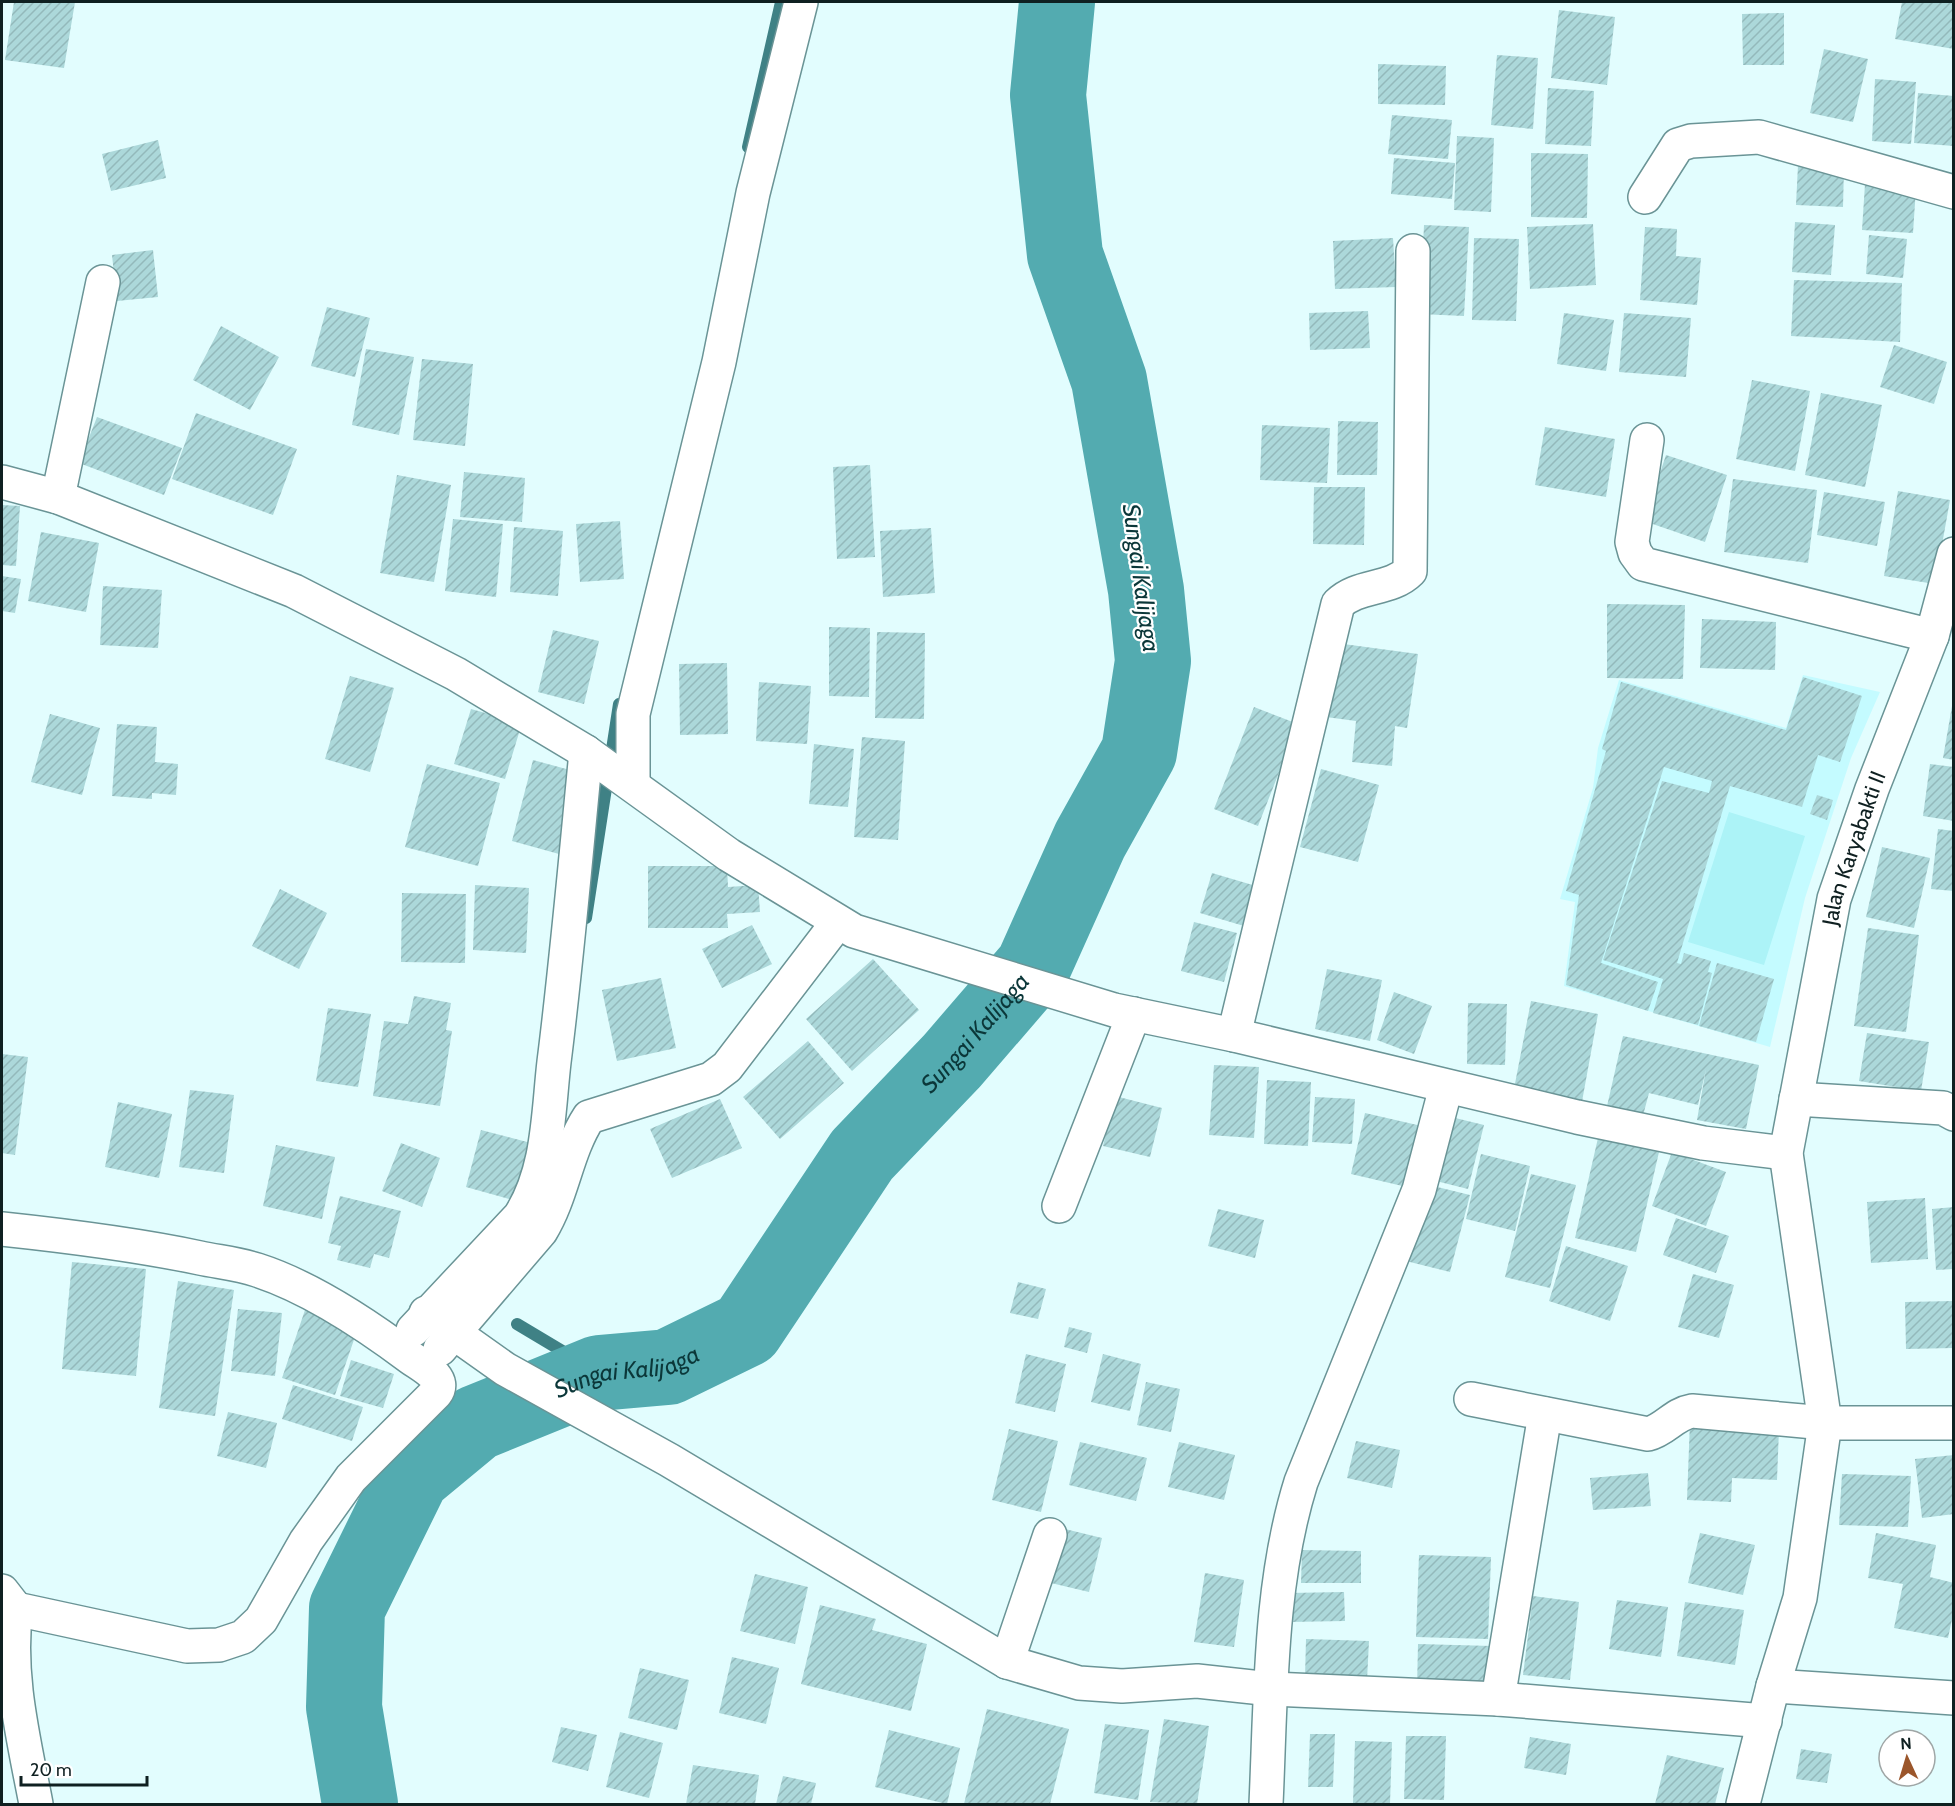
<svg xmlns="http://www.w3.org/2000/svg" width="1955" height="1806" font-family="Cabin,sans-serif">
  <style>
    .built { fill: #c4fbff }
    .garden { fill: #acf3f7 }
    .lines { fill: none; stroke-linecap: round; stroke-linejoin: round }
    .stream { stroke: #3f8185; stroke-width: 12 }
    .river { stroke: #53abb0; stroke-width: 76 }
    .building { fill: url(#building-hatch) }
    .minor-casing { stroke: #6a9496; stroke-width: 36 }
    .minor { stroke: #fff; stroke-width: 33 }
    .labels { text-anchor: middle; stroke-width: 4.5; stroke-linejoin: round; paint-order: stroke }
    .street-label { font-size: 22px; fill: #0f2021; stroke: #fff }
    .water-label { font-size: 24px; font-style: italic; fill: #0b3739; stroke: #fff }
  </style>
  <defs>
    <pattern id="building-hatch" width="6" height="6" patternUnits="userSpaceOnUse" patternTransform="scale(1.5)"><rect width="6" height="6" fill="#acd8da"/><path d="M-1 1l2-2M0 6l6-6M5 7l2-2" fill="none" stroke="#93b9bb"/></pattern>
  </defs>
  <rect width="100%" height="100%" fill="#e2fdfe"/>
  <path class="built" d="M1803,675L1880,692L1851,758L1805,898L1770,1047L1564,986L1575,902L1560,899L1593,788L1598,748L1619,680L1786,728Z"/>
  <path class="garden" d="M1729,812L1805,836L1764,965L1688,942Z"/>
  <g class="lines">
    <path class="stream" d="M748,147L781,2
      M586,918L619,704
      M517,1324L599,1373"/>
    <path class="river" id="s1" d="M360,1804L344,1707L347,1608L412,1476L476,1423L599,1373L668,1367L746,1329L862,1155L952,1061L1033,967L1090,840L1139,752L1153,661L1146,590L1109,380L1065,255L1048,95L1057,2"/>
  </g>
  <path class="building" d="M14,2H75L64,68L5,60Z
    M1902,2H1954V49L1895,39Z
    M1559,10L1615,17L1607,85L1551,78Z
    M1784,13V65H1743L1742,14Z
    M1824,49L1868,59L1853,122L1810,113Z
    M1497,55L1538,58L1533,129L1491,125Z
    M1378,64L1446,66L1445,105L1378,104Z
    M1875,79L1916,82L1911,144L1872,141Z
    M1548,88L1594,91L1591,146L1545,144Z
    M1918,93L1954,96V146L1914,143Z
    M1392,115L1452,120L1448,159L1388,154Z
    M1457,136L1494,138L1491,212L1454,210Z
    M158,140L166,178L111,191L102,154Z
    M1531,153L1588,154L1587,218L1531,217Z
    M1394,158L1455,163L1452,199L1391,194Z
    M1798,165L1844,167L1843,207L1796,205Z
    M1865,184L1916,188L1913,233L1862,230Z
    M1795,222L1835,225L1831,275L1792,272Z
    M1593,224L1596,285L1530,289L1527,227Z
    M1424,225L1469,227L1464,316L1420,314Z
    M1645,227L1677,229L1676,256L1701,258L1697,305L1640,300Z
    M1869,235L1907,239L1903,278L1866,274Z
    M1393,238L1396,287L1335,289L1333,241Z
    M1474,238L1519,239L1516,321L1472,320Z
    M153,250L158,297L117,301L112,255Z
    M1794,280L1902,283L1900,342L1791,336Z
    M327,307L370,318L355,377L311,366Z
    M1368,311L1370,348L1310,350L1309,313Z
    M1564,313L1614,320L1606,371L1557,364Z
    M1624,313L1691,318L1686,377L1619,372Z
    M221,326L279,357L250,410L193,380Z
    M1894,345L1947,362L1934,404L1880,387Z
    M366,349L414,357L399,435L352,425Z
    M422,359L473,364L465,446L413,440Z
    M1752,380L1810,391L1795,471L1736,459Z
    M1821,393L1882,405L1865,487L1805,475Z
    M196,413L297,449L273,515L172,479Z
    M97,417L182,448L164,495L79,463Z
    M1338,421L1378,422L1377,475H1337Z
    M1262,425L1330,428L1327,483L1260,480Z
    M1545,427L1615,439L1606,497L1535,485Z
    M1666,455L1727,475L1705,542L1644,521Z
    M870,465L875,557L837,559L833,467Z
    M464,472L525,478L522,522L460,517Z
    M397,475L451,485L434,582L380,573Z
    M1733,479L1817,490L1808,563L1724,552Z
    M1314,487H1365L1364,545L1313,544Z
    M1898,491L1950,500L1935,584L1884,576Z
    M1824,492L1885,502L1877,546L1817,535Z
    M2,505L20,506L16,566L2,565Z
    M453,519L503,524L496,597L445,591Z
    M620,521L624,579L580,582L576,524Z
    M514,527L563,531L558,596L510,592Z
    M931,528L935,593L883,597L880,531Z
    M41,532L99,543L86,612L28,601Z
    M2,576L21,579L15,613L2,611Z
    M103,586L162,590L158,648L100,645Z
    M1607,604L1685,605L1683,679L1607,678Z
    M1702,619L1776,622L1775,670L1700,668Z
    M829,627L870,628L869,697L829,696Z
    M553,630L599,641L584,704L538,692Z
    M877,632L925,633L924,719L875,718Z
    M1336,643L1418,654L1407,728L1395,726L1392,766L1352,762L1356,721L1326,717Z
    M727,663L728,734L680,735L679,664Z
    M350,676L394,688L370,772L325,759Z
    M1803,677L1862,696L1840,762L1818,755L1802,807L1730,786L1677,963L1681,964L1684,953L1711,961L1708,972L1712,973L1698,1025L1653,1013L1663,979L1603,960L1662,781L1709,793L1712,781L1664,767L1601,963L1658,982L1648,1011L1566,985L1579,895L1566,891L1606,751L1602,749L1621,682L1786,730Z
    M759,682L811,686L807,744L756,741Z
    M1952,706H1954V760L1943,758Z
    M1254,707L1298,724L1258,826L1214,809Z
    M471,709L522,723L505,779L454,764Z
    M50,714L100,728L82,795L31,782Z
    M117,724L157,727L155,762L178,764L176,795L152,793V799L112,796Z
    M862,737L905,741L898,840L854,837Z
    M814,744L854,749L848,807L809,804Z
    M533,760L581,773L559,854L512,841Z
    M427,764L500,783L478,866L405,847Z
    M1930,764L1954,767V821L1923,816Z
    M1321,769L1379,785L1358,862L1300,847Z
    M1817,795L1833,800L1827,820L1810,814Z
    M1938,829L1954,831V891L1931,889Z
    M1882,847L1930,858L1914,928L1866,917Z
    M648,866H727L728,887L758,885L760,912L727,914L728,928H648Z
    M1212,873L1256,886L1244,926L1200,913Z
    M475,885L529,888L526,953L473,950Z
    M280,889L327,913L299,969L252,946Z
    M402,893L466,894L465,963L401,962Z
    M1194,922L1237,933L1224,982L1181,971Z
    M752,925L772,964L722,988L702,949Z
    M1868,928L1919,935L1906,1032L1854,1026Z
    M873,959L919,1010L852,1071L806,1019Z
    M1717,963L1774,979L1756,1042L1699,1026Z
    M1327,969L1382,980L1370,1041L1315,1029Z
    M661,978L676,1048L617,1061L602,990Z
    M1394,992L1432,1006L1414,1054L1377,1040Z
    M414,996L451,1003L446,1030L452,1031L440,1106L373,1096L384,1021L408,1024Z
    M1531,1001L1598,1014L1581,1107L1513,1094Z
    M1468,1003L1507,1004L1505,1065L1467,1064Z
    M328,1008L371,1014L358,1087L316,1081Z
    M1867,1033L1929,1042L1921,1091L1859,1081Z
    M1623,1036L1759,1065L1746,1129L1697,1120L1706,1069L1698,1105L1649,1093L1641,1123L1605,1115Z
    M808,1041L844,1083L780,1139L743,1097Z
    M2,1054L28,1057L15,1155L2,1153Z
    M1214,1065L1259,1067L1254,1138L1209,1135Z
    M1267,1080L1311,1082L1308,1146L1264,1144Z
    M190,1090L234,1095L224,1173L179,1167Z
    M1115,1096L1162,1108L1150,1157L1103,1146Z
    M1315,1097L1355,1099L1352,1144L1312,1142Z
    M720,1099L742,1148L672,1178L650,1129Z
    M118,1102L172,1114L159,1178L105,1167Z
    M1365,1113L1426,1127L1411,1188L1351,1174Z
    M1439,1114L1484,1125L1468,1189L1424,1178Z
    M481,1130L531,1143L516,1201L466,1187Z
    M1598,1138L1659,1152L1636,1252L1575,1238Z
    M401,1143L440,1158L422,1207L382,1191Z
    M276,1145L335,1157L322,1219L263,1206Z
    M1672,1152L1726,1172L1706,1226L1652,1206Z
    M1481,1154L1530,1166L1515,1231L1466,1219Z
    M1531,1174L1576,1185L1550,1288L1505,1277Z
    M1425,1184L1470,1195L1450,1272L1406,1261Z
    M340,1196L401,1211L389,1258L374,1254L370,1268L337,1260L341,1246L328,1243Z
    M1925,1198L1928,1259L1871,1263L1867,1202Z
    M1954,1207V1269L1936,1270L1932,1209Z
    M1218,1209L1264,1220L1255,1258L1208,1246Z
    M1676,1218L1729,1236L1716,1273L1663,1255Z
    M1566,1246L1628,1266L1610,1321L1549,1301Z
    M72,1262L146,1269L136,1376L62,1369Z
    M1693,1274L1734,1285L1719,1338L1678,1327Z
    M178,1281L234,1290L215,1416L159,1408Z
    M1018,1282L1046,1289L1038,1319L1010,1313Z
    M1954,1301V1348L1906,1349L1905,1302Z
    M238,1309L282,1313L275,1376L231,1371Z
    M305,1310L358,1328L335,1395L282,1378Z
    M1069,1327L1092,1333L1087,1353L1064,1347Z
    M1026,1354L1066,1364L1055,1412L1015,1403Z
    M1103,1354L1141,1364L1130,1411L1091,1402Z
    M351,1360L394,1374L383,1408L340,1396Z
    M1146,1382L1180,1389L1171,1432L1137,1425Z
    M293,1385L363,1407L352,1441L282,1419Z
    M228,1412L277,1423L266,1468L217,1456Z
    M1690,1421L1779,1429L1777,1480L1732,1478L1731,1502L1687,1500Z
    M1009,1429L1058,1441L1041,1512L992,1500Z
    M1356,1441L1400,1450L1392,1488L1347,1478Z
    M1080,1442L1147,1458L1136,1501L1069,1485Z
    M1179,1442L1235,1455L1224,1500L1168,1487Z
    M1954,1455V1514L1922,1518L1915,1459Z
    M1648,1473L1651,1506L1593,1510L1590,1478Z
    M1842,1474L1911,1476L1908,1527L1839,1525Z
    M1065,1529L1102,1538L1089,1592L1051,1583Z
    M1700,1533L1755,1545L1743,1595L1688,1583Z
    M1876,1533L1936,1545L1930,1577L1954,1583V1610L1948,1638L1894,1628L1903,1584L1868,1578Z
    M1302,1550L1361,1551V1583H1301Z
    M1419,1555L1491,1557L1488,1639L1416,1637Z
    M1205,1573L1244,1580L1234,1647L1194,1642Z
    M755,1574L808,1587L795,1644L740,1631Z
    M1344,1592L1345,1621L1289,1622V1593Z
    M1533,1596L1579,1602L1570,1680L1523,1675Z
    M1617,1600L1668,1607L1661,1657L1609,1649Z
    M1685,1602L1744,1610L1735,1665L1677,1656Z
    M820,1605L876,1619L872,1630L927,1644L911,1711L801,1684Z
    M1306,1639L1369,1641L1367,1680L1305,1678Z
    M1418,1644L1492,1646L1490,1690L1417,1688Z
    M732,1657L779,1668L766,1724L719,1713Z
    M640,1668L689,1680L677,1730L628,1718Z
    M987,1709L1069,1729L1050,1804H964Z
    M1164,1719L1209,1726L1197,1804L1150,1802Z
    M1105,1724L1149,1730L1138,1800L1094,1793Z
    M561,1727L597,1735L588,1771L552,1762Z
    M889,1730L960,1748L947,1804L875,1787Z
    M620,1732L663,1743L649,1798L606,1787Z
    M1310,1734H1335L1333,1787H1308Z
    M1406,1736H1446L1444,1800L1404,1799Z
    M1530,1737L1571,1744L1566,1775L1524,1768Z
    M1355,1741L1392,1742L1390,1804L1353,1803Z
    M1801,1749L1832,1754L1827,1783L1796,1779Z
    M1667,1755L1724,1768L1715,1804H1655Z
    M693,1765L759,1775L755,1804H686Z
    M783,1776L816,1783L811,1804H776Z"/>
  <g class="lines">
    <defs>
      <g id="minor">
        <path d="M1645,197L1678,145L1691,141L1759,137L1954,192"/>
        <path d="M1647,440L1632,542L1635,553L1643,564L1932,636"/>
        <path d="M2,482L58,497L294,591L456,674L586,752L729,855L854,931L1114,1010L1234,1035L1577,1117L1703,1143L1786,1153"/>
        <path d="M58,497L103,282"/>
        <path d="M633,784V714L719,362L753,193L801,2"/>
        <path d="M1234,1035L1338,604C1358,584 1390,591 1410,571L1413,251"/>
        <path d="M1796,1099L1943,1108L1954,1114"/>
        <path d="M1059,1206L1134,1014"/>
        <path d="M2,1229C68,1236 134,1244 200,1258C219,1262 239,1264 257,1270C310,1287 367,1325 411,1358C422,1366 447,1378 436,1393L351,1478L306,1541L261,1620L243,1637L219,1645L187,1646L16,1609"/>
        <path d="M426,1313L505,1369L669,1460L1007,1662L1079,1683L1122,1686L1197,1681L1272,1689L1498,1699L1765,1721"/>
        <path d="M413,1330L520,1216C549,1170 548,1114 554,1062C567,959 576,855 586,752"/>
        <path d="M440,1349L541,1231C563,1195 566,1152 589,1117L711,1079L727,1067L838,922"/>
        <path d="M1471,1399L1648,1434C1665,1430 1674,1414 1692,1411L1825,1423H1954"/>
        <path d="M2,1591L16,1609C7,1675 24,1740 36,1804"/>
        <path d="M1007,1662L1050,1535"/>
        <path d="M1773,1686L1954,1698"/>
        <path d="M1498,1699L1545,1414"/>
        <path d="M1266,1804C1271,1698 1269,1584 1301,1482L1419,1190L1446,1087"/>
        <path id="s2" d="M1743,1804L1773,1686L1800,1598L1825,1423L1786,1153L1834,899L1872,789L1932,636L1954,554"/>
      </g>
    </defs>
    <use href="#minor" class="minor-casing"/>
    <use href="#minor" class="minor"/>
  </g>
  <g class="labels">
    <g class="street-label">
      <text dy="8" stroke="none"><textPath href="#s2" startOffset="976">Jalan Karyabakti II</textPath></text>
    </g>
    <g class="water-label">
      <text transform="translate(1141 578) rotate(82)" y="8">Sungai Kalijaga</text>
      <text dy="8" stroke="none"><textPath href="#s1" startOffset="1092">Sungai Kalijaga</textPath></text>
      <text dy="8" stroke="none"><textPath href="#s1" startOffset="588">Sungai Kalijaga</textPath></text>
    </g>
  </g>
  <rect width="1955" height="1806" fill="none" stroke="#0f2021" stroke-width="6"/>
  <g transform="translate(1907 1758) rotate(356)"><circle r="28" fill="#ffffff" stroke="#9fa6a6" stroke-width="1.5"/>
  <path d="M0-4.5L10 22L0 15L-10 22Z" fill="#9b562b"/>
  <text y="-9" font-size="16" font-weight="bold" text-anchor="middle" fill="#0f2021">N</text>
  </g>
  <path d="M21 1776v9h126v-9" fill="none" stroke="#0f2021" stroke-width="3"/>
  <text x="30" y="1776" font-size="18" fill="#0f2021" stroke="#ffffff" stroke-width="4.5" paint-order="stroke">20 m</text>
</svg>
